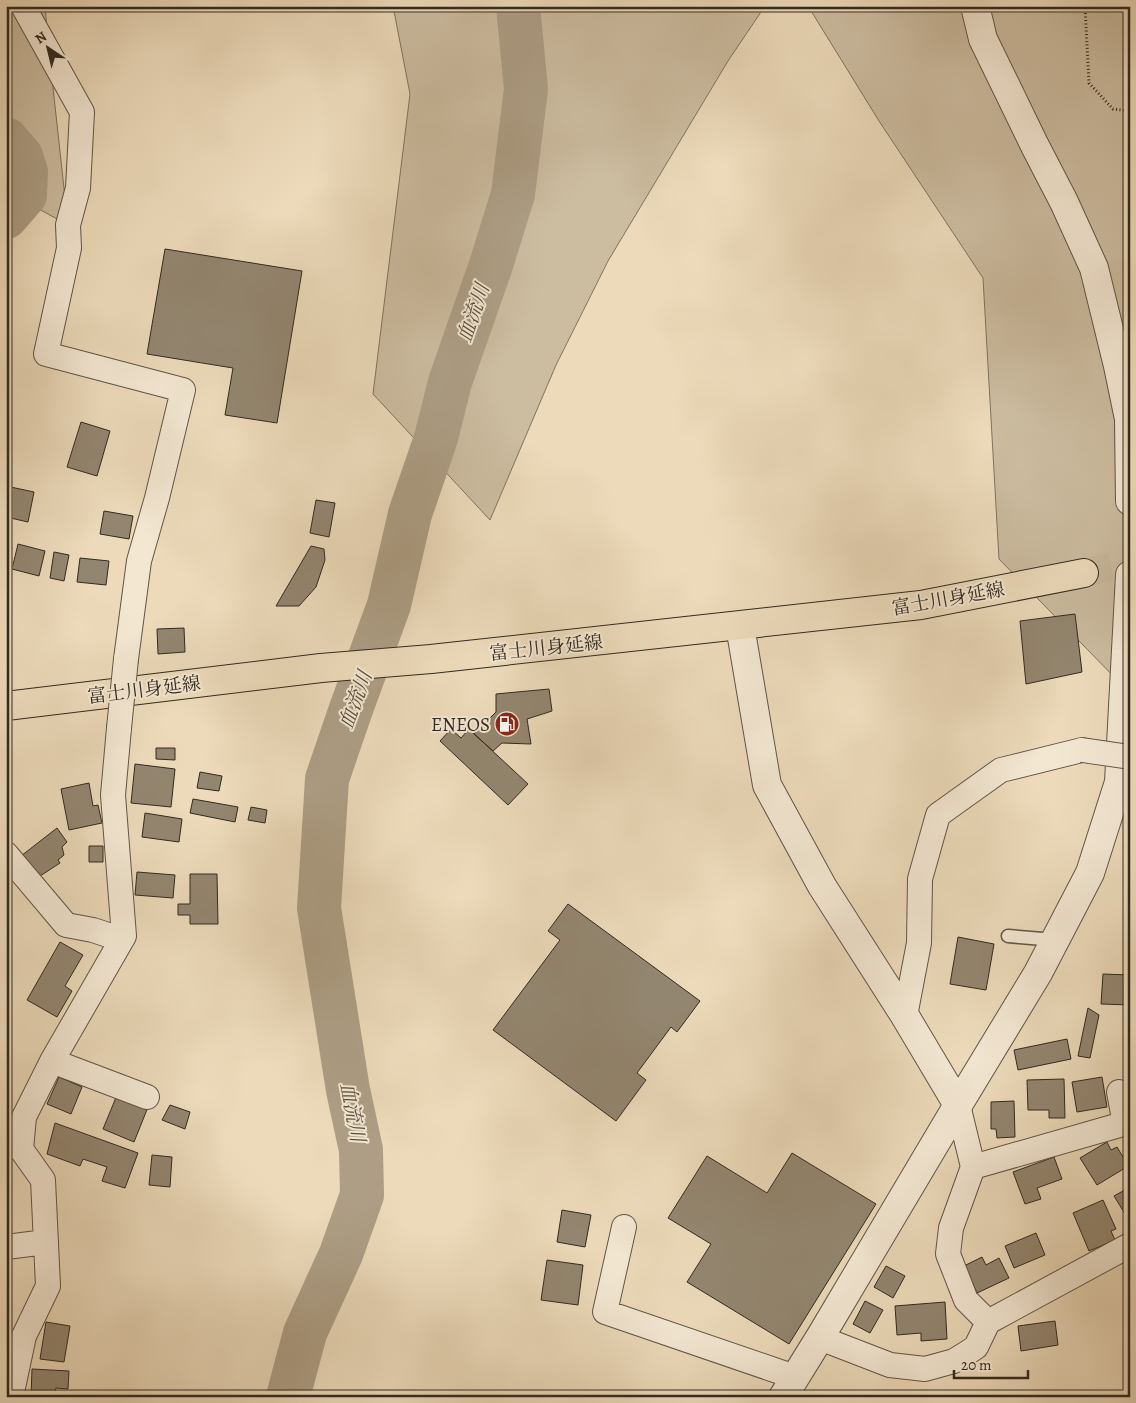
<svg xmlns="http://www.w3.org/2000/svg" width="1136" height="1403" font-family="Alegreya,'Noto Serif JP',serif">
  <style>
    .green { fill: #ccbca0; stroke: #7f7360 }
    .lines { fill: none; stroke-linecap: round; stroke-linejoin: round }
    .river { stroke: #ad9e85; stroke-width: 44 }
    .building { fill: #938670; stroke: #322a1f }
    .primary-tunnel { stroke: #c7b79b; stroke-width: 28; stroke-dasharray: 28 14; stroke-linecap: butt }
    .service-casing { stroke: #605646; stroke-width: 15 }
    .minor-casing { stroke: #605646; stroke-width: 26 }
    .tertiary-casing { stroke: #605646; stroke-width: 30 }
    .primary-casing { stroke: #322a1f; stroke-width: 30 }
    .path { stroke: #322a1f; stroke-width: 3; stroke-dasharray: 1 2.5; stroke-linecap: butt }
    .service { stroke: #f3e7d2; stroke-width: 12 }
    .minor { stroke: #f3e7d2; stroke-width: 24 }
    .tertiary { stroke: #f3e7d2; stroke-width: 28 }
    .primary { stroke: #ecdaba; stroke-width: 28 }
    .minor-bridge-casing { stroke: #605646; stroke-width: 26; stroke-linecap: butt }
    .minor-bridge { stroke: #f3e7d2; stroke-width: 24 }
    .labels { text-anchor: middle; stroke-width: 4; stroke-linejoin: round; paint-order: stroke }
    .street-label { font-size: 19px; fill: #322a1f; stroke: #f3e7d2 }
    .poi-label { font-size: 19px; fill: #322a1f; stroke: #f3e7d2; text-anchor: end }
    .water-label { font-size: 20px; font-style: italic; fill: #574d3e; stroke: #f3e7d2 }
  </style>
  <rect width="100%" height="100%" fill="#ecdaba"/>
  <filter id="stains"><feTurbulence type="fractalNoise" baseFrequency=".004" numOctaves="4"/><feColorMatrix values="0 0 0 0 .2 0 0 0 0 .09 0 0 0 0 .02 0 0 0 .5 -.17"/></filter>
  <radialGradient id="worn" r=".72"><stop offset=".6" stop-color="#630" stop-opacity="0"/><stop offset="1" stop-color="#630" stop-opacity=".3"/></radialGradient>
  <path class="green" d="M6,6H45L49,51L68,225L6,191Z
    M393,6H765L728,61L608,261L556,365L490,520L373,394L410,94Z
    M808,6H1130V700L1123,686L999,559L983,278L879,121Z"/>
  <g class="lines">
    <path class="river" d="M6,139L21,156L26,172L25,195L6,217
      M288,1397L305,1333L341,1254L362,1195L361,1150L348,1090L319,908L327,779L351,709L389,605L410,514L436,438L450,382L491,265L513,194L526,89L518,6"/>
  </g>
  <path class="building" d="M165,249L302,271L277,423L225,415L233,368L147,354Z
    M81,422L110,431L97,476L67,467Z
    M6,486L34,492L28,522L6,517Z
    M316,500L335,503L329,537L310,533Z
    M104,511L133,516L129,539L100,534Z
    M18,544L45,551L39,576L12,569Z
    M311,546L324,549L325,560L316,587L299,606H276Z
    M54,552L69,555L64,581L50,578Z
    M80,558L109,561L106,585L77,582Z
    M1075,614L1082,672L1026,684L1020,621Z
    M184,628L185,652L158,654L157,629Z
    M549,689L552,711L527,719L531,744L502,743L493,751L474,734L496,712V694Z
    M451,729L461,738L469,729L528,784L508,805L440,741Z
    M156,748H175V760L156,759Z
    M135,764L175,769L171,807L131,803Z
    M200,772L222,776L219,791L197,788Z
    M89,783L93,806L98,805L102,823L69,830L61,789Z
    M193,799L238,807L235,822L190,813Z
    M251,807L267,810L265,823L248,820Z
    M145,813L182,819L179,842L142,837Z
    M57,828L67,842L62,847L64,855L58,860L60,863L37,878L21,856Z
    M89,846H103V862H89Z
    M137,872L175,875L173,898L135,895Z
    M190,874H217L218,924H190V915H178V904H190Z
    M568,904L700,1001L677,1032L671,1027L637,1073L646,1080L616,1121L493,1030L560,940L548,931Z
    M958,937L994,944L986,990L950,984Z
    M60,942L83,955L65,986L72,991L57,1017L27,1000Z
    M1103,974L1130,975V1005L1101,1004Z
    M1088,1008L1099,1015L1090,1058L1078,1056Z
    M1125,1027H1130V1060H1128Z
    M1067,1039L1071,1059L1018,1070L1014,1050Z
    M59,1077L82,1087L71,1114L47,1104Z
    M1102,1077L1107,1107L1077,1112L1072,1082Z
    M1064,1079L1065,1118H1049V1110H1028L1027,1080Z
    M117,1095L148,1107L134,1142L103,1129Z
    M1014,1101L1015,1137L997,1138L996,1129H991V1102Z
    M170,1105L190,1112L185,1129L162,1120Z
    M55,1123L138,1153L125,1188L102,1181L107,1167L83,1159L80,1166L47,1154Z
    M1107,1142L1111,1150L1117,1147L1123,1157L1130,1153V1165L1097,1185L1080,1158Z
    M792,1153L876,1204L789,1344L687,1282L711,1244L668,1218L707,1156L767,1193Z
    M152,1155L172,1157L170,1187L149,1185Z
    M1054,1157L1062,1179L1037,1188L1041,1199L1025,1204L1013,1172Z
    M1130,1187V1222L1114,1196Z
    M1103,1200L1116,1229L1111,1231L1115,1240L1089,1251L1073,1213Z
    M562,1210L591,1215L585,1247L557,1242Z
    M1036,1233L1045,1255L1014,1268L1005,1246Z
    M982,1257L986,1265L999,1258L1009,1278L977,1293L964,1266Z
    M547,1260L583,1265L578,1305L541,1300Z
    M6,1261L10,1288H6Z
    M886,1266L905,1276L893,1298L874,1287Z
    M865,1301L883,1310L870,1333L853,1324Z
    M945,1302L947,1339L921,1341V1333L897,1335L895,1306Z
    M1055,1321L1058,1345L1021,1351L1018,1326Z
    M46,1322L70,1326L64,1362L40,1359Z
    M32,1369L69,1371L68,1389L56,1388L54,1397H31Z"/>
  <g class="lines">
    <path class="primary-tunnel" d="M1084,573L1130,562"/>
    <defs>
      <path id="service" d="M1008,936L1055,940"/>
      <path id="minor" d="M23,6L82,112L78,188L68,225L69,248L46,354L183,390L157,498L139,561L126,659
        M119,728L113,795L124,936
        M6,854L66,925L93,930L108,935L124,936L52,1061L24,1117L21,1149L43,1180L48,1286L24,1336L11,1397
        M905,1016L919,943L920,879L938,815L1001,770L1082,750
        M52,1061L147,1097
        M1119,1092L1125,1124
        M958,1105L973,1167L951,1228L948,1254L966,1300L988,1322L1130,1245
        M973,1167L1130,1122
        M624,1227L605,1312L795,1377
        M6,1247L46,1242
        M820,1338L890,1365L925,1369L954,1361L967,1353L976,1347L988,1322"/>
      <path id="tertiary" d="M975,6L983,39L1035,146L1064,202L1094,268L1118,366L1129,419L1130,501
        M740,626L767,785L822,886L905,1016L958,1105
        M783,1397L822,1334L958,1105L1038,973L1090,873L1119,782L1130,575"/>
      <path id="primary" d="M6,706L321,668L431,659L921,605L1084,573"/>
    </defs>
    <use href="#service" class="service-casing"/>
    <use href="#minor" class="minor-casing"/>
    <use href="#tertiary" class="tertiary-casing"/>
    <use href="#primary" class="primary-casing"/>
    <path class="path" d="M1085,6L1089,83L1113,109L1130,111
      M1125,281L1127,284L1130,293"/>
    <use href="#service" class="service"/>
    <use href="#minor" class="minor"/>
    <use href="#tertiary" class="tertiary"/>
    <use href="#primary" class="primary"/>
    <defs>
      <path id="minor-bridge" d="M119,728L126,659
        M1082,750L1130,757"/>
    </defs>
    <use href="#minor-bridge" class="minor-bridge-casing"/>
    <use href="#minor-bridge" class="minor-bridge"/>
  </g>
  <defs>
    <symbol id="fuel-disc" viewBox="-11 -11 22 22"><circle r="9.5" fill="#8f2418" stroke="#f3e7d2"/><path d="M-5.5-6h7V0h2V4h1.3V-2.5L3-4.5l.8-.8L6-3V5H2.5V1h-1V6h-7ZM-4.2-4.7v3.2H.2V-4.7Z" fill="#fff"/></symbol>
  </defs>
  <g fill-rule="evenodd">
    <use href="#fuel-disc" x="493" y="710" width="28" height="28"/>
  </g>
  <g class="labels">
    <g class="street-label">
      <text transform="translate(948 598) rotate(-10)" y="7">富士川身延線</text>
      <text transform="translate(546 647) rotate(-6)" y="7">富士川身延線</text>
      <text transform="translate(144 689) rotate(-7)" y="7">富士川身延線</text>
    </g>
    <g class="poi-label">
      <text x="490" y="731">ENEOS</text>
    </g>
    <g class="water-label">
      <text transform="translate(473 313) rotate(-71)" y="7">血流川</text>
      <text transform="translate(355 700) rotate(-70)" y="7">血流川</text>
      <text transform="translate(353 1112) rotate(79)" y="7">血流川</text>
    </g>
  </g>
  <rect width="1136" height="1403" fill="none" stroke="#ecdaba" stroke-width="25"/>
  <rect x="8" y="8" width="1121" height="1388" fill="none" stroke="#322a1f" stroke-width="2.5"/>
  <rect x="12" y="12" width="1111" height="1378" fill="none" stroke="#322a1f"/>
  <g transform="translate(48 48) rotate(325)" stroke="#f3e7d2" stroke-width="4" paint-order="stroke">
  <path d="M0-4L9 19L0 12L-9 19Z" fill="#322a1f"/>
  <text y="-8" font-size="14" font-weight="bold" text-anchor="middle" fill="#322a1f">N</text>
  </g>
  <path d="M954 1370v8h74v-8" fill="none" stroke="#322a1f" stroke-width="2.5"/>
  <text x="961" y="1370" font-size="15" fill="#322a1f" stroke="#f3e7d2" stroke-width="4" paint-order="stroke">20 m</text>
  <rect width="100%" height="100%" filter="url(#stains)"/>
  <rect width="100%" height="100%" fill="url(#worn)"/>
</svg>
